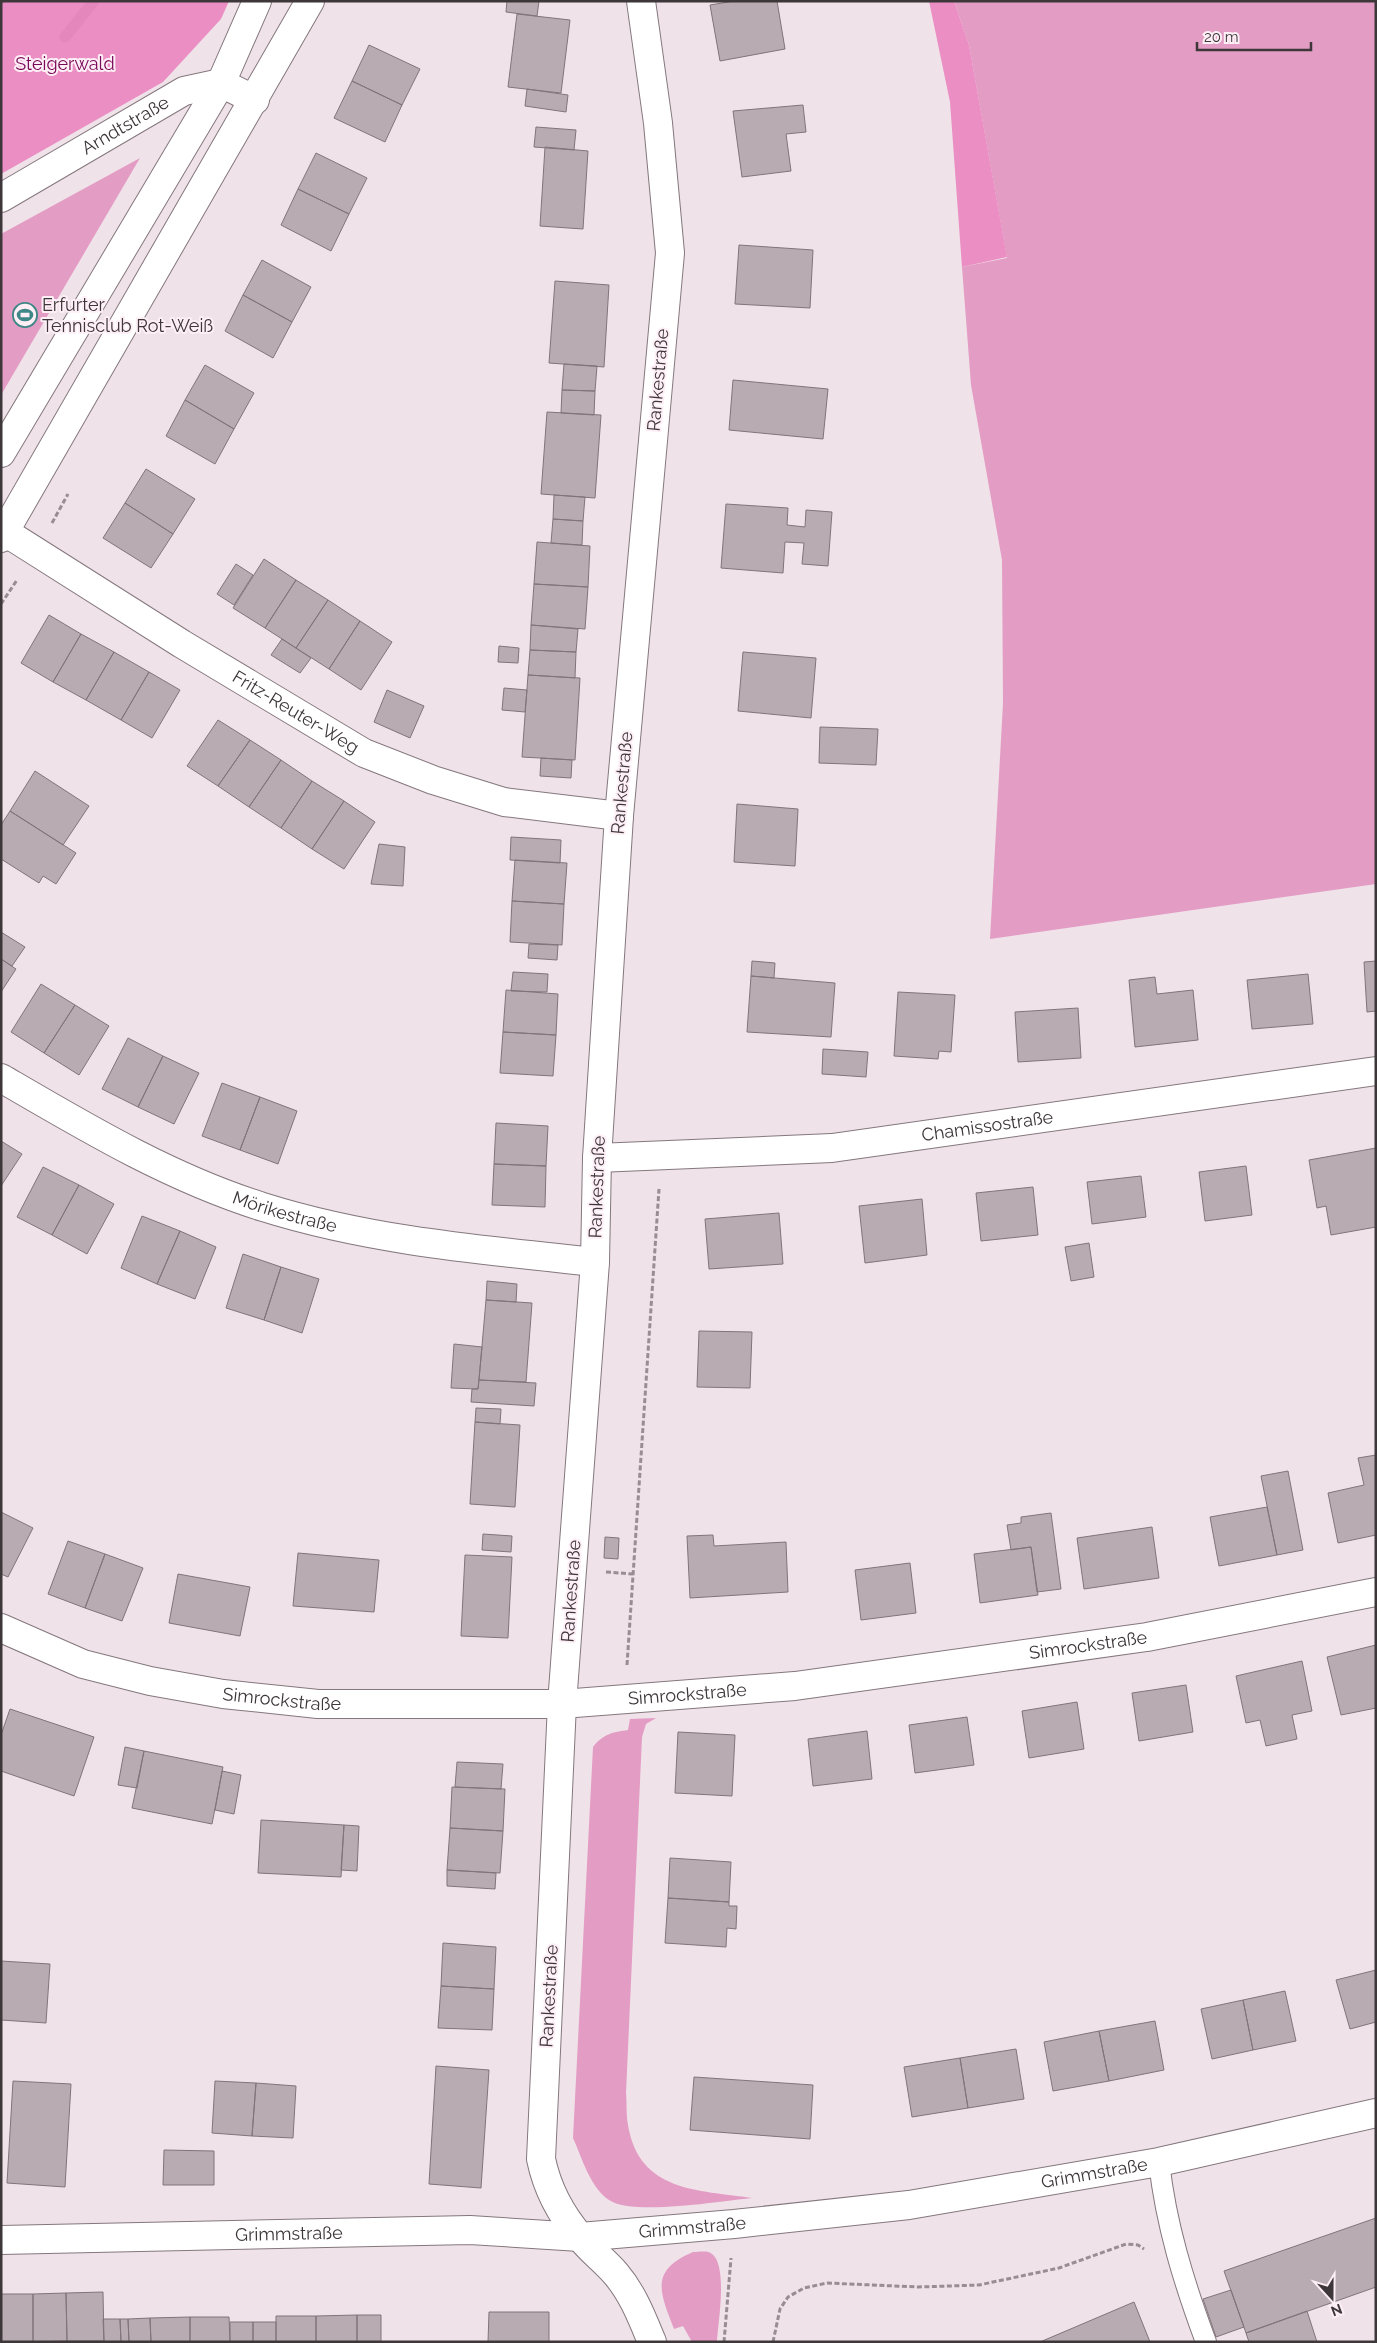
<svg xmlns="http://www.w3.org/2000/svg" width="1377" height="2343" font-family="Raleway,sans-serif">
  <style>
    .green { fill: #e39cc4 }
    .forest { fill: #ea8ec3 }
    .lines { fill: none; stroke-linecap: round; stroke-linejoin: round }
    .stream { stroke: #e387bc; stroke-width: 11 }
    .building { fill: #b8abb2; stroke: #81747b }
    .service-casing { stroke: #84777d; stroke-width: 22 }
    .minor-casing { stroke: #84777d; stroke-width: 30 }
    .tertiary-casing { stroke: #84777d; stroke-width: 30 }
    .secondary-casing { stroke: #84777d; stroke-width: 30 }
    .path { stroke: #978d92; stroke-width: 3; stroke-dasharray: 5 2.5; stroke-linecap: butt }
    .service { stroke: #fff; stroke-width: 20 }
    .minor { stroke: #fff; stroke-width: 28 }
    .tertiary { stroke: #fff; stroke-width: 28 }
    .secondary { stroke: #fff; stroke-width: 28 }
    .labels { text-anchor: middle; stroke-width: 4; stroke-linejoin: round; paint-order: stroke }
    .park-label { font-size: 18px; fill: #780756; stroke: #feeff6 }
    .street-label { font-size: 18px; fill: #3d373a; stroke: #feeff6 }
    .poi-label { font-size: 18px; fill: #3d373a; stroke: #feeff6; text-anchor: start }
  </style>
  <rect width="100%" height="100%" fill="#f0e2e9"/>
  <path class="green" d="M954,1H1376V884L990,939L1003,703L1002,560L971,385L962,267L1007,258L969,45Z
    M140,158L1,395V234Z
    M656,1718L646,1724L642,1737L626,2093C627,2104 626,2115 628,2125C639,2192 698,2190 752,2198C722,2201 632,2216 609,2200C590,2187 582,2158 573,2138L593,1747C603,1734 613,1732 628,1730L630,1719Z
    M693,2252C699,2252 708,2250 712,2254C728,2266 718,2323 717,2342H692L683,2326L674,2329C660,2292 649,2271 693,2252Z"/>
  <path class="forest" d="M1,1H229L221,19L163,82L1,174Z
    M929,1H954L969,45L1007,257L962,267L950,102Z"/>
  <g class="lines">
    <path class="stream" d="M65,37L94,1"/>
  </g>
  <path class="building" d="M507,1H539L537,16L506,12Z
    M734,1H777L785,49L720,61L710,5Z
    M517,14L570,20L561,93L508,87Z
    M369,45L420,69L402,105L352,81Z
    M352,81L402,105L385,142L334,118Z
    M527,89L568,95L566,112L525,106Z
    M803,105L806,132L786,134L791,171L742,177L733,111Z
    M536,127L576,130L574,150L534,147Z
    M545,147L588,151L583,229L540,226Z
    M316,153L367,178L349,214L298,189Z
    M298,189L349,214L331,251L281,225Z
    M739,245L813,250L810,308L735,304Z
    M262,260L311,287L292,322L243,295Z
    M555,281L609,285L604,367L549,363Z
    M243,295L292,322L273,358L225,331Z
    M564,364L597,366L595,391L562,390Z
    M205,365L254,393L234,429L185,400Z
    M733,380L828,389L823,439L729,430Z
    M562,390L595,391L594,415L561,413Z
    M185,400L234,429L215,464L166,436Z
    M547,412L601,415L595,498L541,494Z
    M146,469L195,499L173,534L125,503Z
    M554,495L585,497L583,521L553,519Z
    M125,503L173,534L151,568L103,538Z
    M726,504L788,508L787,525L805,527L806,510L832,512L828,566L802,564L804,543L785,542L783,573L721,568Z
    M553,519L583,521L582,545L551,543Z
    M537,542L590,546L588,587L534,584Z
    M264,559L296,580L265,628L233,608Z
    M236,564L253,575L234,605L217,594Z
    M296,580L328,600L296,648L265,628Z
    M534,584L588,587L585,629L531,625Z
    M328,600L360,621L329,669L296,648Z
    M49,615L81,634L53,682L21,663Z
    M360,621L392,642L361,690L329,669Z
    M531,625L578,629L576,652L530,650Z
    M81,634L114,652L86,700L53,682Z
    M282,639L311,658L300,673L271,655Z
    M499,646L519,648L518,663L498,662Z
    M530,650L576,652L575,678L528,675Z
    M114,652L149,672L121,720L86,700Z
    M743,652L816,658L811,718L738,711Z
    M149,672L180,690L152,738L121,720Z
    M528,675L580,678L575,760L522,757Z
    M504,688L527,690L525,712L502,710Z
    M387,690L424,706L410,738L374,722Z
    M218,720L250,740L218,786L187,766Z
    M820,727L878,729L876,765L819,763Z
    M250,740L281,760L249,807L218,786Z
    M541,758L572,760L571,778L540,776Z
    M281,760L312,781L281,828L249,807Z
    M35,771L89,806L63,845L10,811Z
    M312,781L344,801L312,849L281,828Z
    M344,801L375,822L344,869L312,849Z
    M737,804L798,809L795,866L734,862Z
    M10,811L76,853L56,884L43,876L39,883L1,859V825Z
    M511,837L561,840L560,863L510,860Z
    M379,844L405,847L403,886L371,884Z
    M515,860L567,863L564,904L512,901Z
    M512,901L564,904L562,945L510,942Z
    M1,932L25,947L12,966L1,959Z
    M529,944L558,945L557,960L528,958Z
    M1,959L16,969L1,992Z
    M752,961L775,963L774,978L751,976Z
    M1376,961V1011L1367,1012L1364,962Z
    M513,972L548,974L547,992L511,991Z
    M1308,974L1313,1024L1252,1029L1247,980Z
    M751,976L835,983L831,1037L747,1032Z
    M1155,977L1157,994L1193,990L1198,1040L1135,1047L1129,980Z
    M41,984L75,1005L44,1053L11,1032Z
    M506,990L558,994L556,1035L503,1032Z
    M898,992L955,995L951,1052L939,1051L938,1059L894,1056Z
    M75,1005L109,1026L79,1075L44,1053Z
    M1078,1008L1081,1058L1018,1062L1015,1012Z
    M503,1032L556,1035L553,1076L500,1073Z
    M128,1038L163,1056L138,1107L102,1089Z
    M823,1049L868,1052L866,1077L822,1074Z
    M163,1056L199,1073L174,1124L138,1107Z
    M222,1083L260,1097L240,1150L202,1136Z
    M260,1097L297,1111L278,1164L240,1150Z
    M496,1123L548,1126L546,1166L494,1164Z
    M1,1141L22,1154L1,1186Z
    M1376,1148V1227L1331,1235L1326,1206L1317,1208L1309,1160Z
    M494,1164L546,1166L545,1207L492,1205Z
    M1246,1166L1252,1215L1205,1221L1199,1172Z
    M43,1167L79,1185L52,1235L17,1217Z
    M1141,1176L1146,1217L1092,1224L1087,1182Z
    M79,1185L114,1204L87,1254L52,1235Z
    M1033,1187L1038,1235L981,1241L976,1193Z
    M922,1199L927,1255L865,1263L859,1206Z
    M779,1213L783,1264L709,1269L705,1219Z
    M142,1216L180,1231L157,1284L121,1268Z
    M180,1231L216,1247L195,1299L157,1284Z
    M1089,1243L1094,1277L1071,1281L1065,1247Z
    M243,1254L281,1267L264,1320L226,1308Z
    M281,1267L319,1279L302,1333L264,1320Z
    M487,1281L517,1284L516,1302L486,1300Z
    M486,1300L532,1303L526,1382L479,1380Z
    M699,1331L752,1332L750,1388L697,1387Z
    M454,1344L482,1347L478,1389L451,1388Z
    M479,1380L536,1383L534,1406L471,1402L472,1389H478Z
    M476,1408L501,1409L500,1424L475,1422Z
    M475,1422L520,1425L515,1507L470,1504Z
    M1376,1455V1535L1338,1543L1328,1493L1364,1485L1358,1458Z
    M1288,1471L1303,1550L1277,1555L1261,1476Z
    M1267,1507L1277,1555L1219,1566L1210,1517Z
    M1,1512L33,1528L8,1577L1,1574Z
    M1051,1513L1061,1589L1037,1592L1031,1547L1011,1550L1007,1525L1021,1523V1517Z
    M1152,1527L1159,1578L1084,1589L1077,1538Z
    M483,1534L512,1536L511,1552L482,1550Z
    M713,1535L714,1546L786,1542L788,1592L690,1598L687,1536Z
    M605,1537L619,1538L618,1559L604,1558Z
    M68,1541L105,1554L85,1608L48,1594Z
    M1031,1547L1038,1595L980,1603L974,1554Z
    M298,1553L379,1560L374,1612L293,1606Z
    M105,1554L143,1568L122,1621L85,1608Z
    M465,1555L512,1557L508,1638L461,1636Z
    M910,1563L916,1613L861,1620L855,1570Z
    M178,1574L250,1587L240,1636L169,1623Z
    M1376,1645V1708L1341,1715L1327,1657Z
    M1302,1661L1312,1711L1292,1715L1297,1739L1266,1746L1260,1720L1246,1723L1236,1676Z
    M1186,1685L1193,1732L1139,1741L1132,1693Z
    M1077,1702L1084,1749L1029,1758L1022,1711Z
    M10,1709L94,1737L74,1796L1,1771V1735Z
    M967,1717L974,1765L915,1773L909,1725Z
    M867,1731L872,1779L813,1786L808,1739Z
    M678,1732L735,1735L732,1796L675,1793Z
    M125,1747L144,1751L137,1788L118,1785Z
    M144,1751L223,1767L212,1824L132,1808Z
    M457,1762L503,1764L501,1789L455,1787Z
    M222,1771L241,1775L234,1814L215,1810Z
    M452,1787L505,1789L503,1831L450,1828Z
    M261,1820L344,1825L341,1877L258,1873Z
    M344,1825L359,1826L357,1871L341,1870Z
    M450,1828L503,1831L500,1873L447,1870Z
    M670,1858L731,1862L729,1902L668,1898Z
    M447,1870L496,1873L495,1889L447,1886Z
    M668,1898L729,1902V1906H737L736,1929L727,1928L726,1947L665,1943Z
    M443,1943L496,1947L494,1989L441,1986Z
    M1,1961L50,1964L46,2023L1,2020Z
    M1376,1970V2022L1350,2029L1336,1980Z
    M441,1986L494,1989L492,2030L438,2028Z
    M1285,1991L1296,2041L1253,2050L1243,2000Z
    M1243,2000L1253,2050L1212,2059L1201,2009Z
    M1155,2021L1164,2070L1109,2081L1099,2031Z
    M1099,2031L1109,2081L1053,2091L1044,2042Z
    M1016,2049L1024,2099L968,2108L960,2058Z
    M960,2058L968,2108L912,2117L904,2067Z
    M436,2066L489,2070L481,2188L429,2184Z
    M694,2077L813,2085L810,2139L690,2130Z
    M13,2081L71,2084L65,2187L7,2183Z
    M215,2081L256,2083L252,2136L212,2133Z
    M256,2083L296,2086L293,2138L252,2136Z
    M164,2150L214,2151V2185H163Z
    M1376,2218V2287L1246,2333L1224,2271Z
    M1231,2290L1244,2327L1216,2337L1203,2299Z
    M103,2292L104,2341H67L66,2293Z
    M66,2293L67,2341L33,2342V2294Z
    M1,2294H33V2342H1Z
    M1134,2302L1150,2342H1040Z
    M1307,2311L1317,2342H1249L1246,2333Z
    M489,2312H549V2342H488Z
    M357,2315V2342H316V2316Z
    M357,2315H381V2342H357Z
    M276,2316H316V2342H276Z
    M190,2317H229L230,2342H190Z
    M190,2317V2342H151L150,2318Z
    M150,2318L151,2342H129L128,2319Z
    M103,2319H120L121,2342H104Z
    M120,2319H128L129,2342H121Z
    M230,2322H253V2342H230Z
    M253,2322H276V2342H253Z"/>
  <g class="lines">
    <defs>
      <path id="service" d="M1159,2162C1166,2225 1184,2283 1206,2342"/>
      <g id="minor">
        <path d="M641,1L658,123L670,253L619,816L597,1158L595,1262L562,1704L541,2159C547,2188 562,2216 581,2238C591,2251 605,2261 616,2274C633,2294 642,2318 652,2342"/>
        <path id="s1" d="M5,532L182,644L364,753L433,780L504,802L619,816"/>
        <path id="s2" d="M1,1078C85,1127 170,1178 263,1207C371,1241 483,1250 595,1262"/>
        <path id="s3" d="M597,1158L832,1148L1376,1071"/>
        <path id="s4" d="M1,1628L83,1664L150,1681L223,1694L318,1704H562L795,1686L1147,1637L1376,1592"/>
        <path id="s5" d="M1,2240L470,2230L580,2237L734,2224L909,2205L1159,2162L1376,2113"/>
      </g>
      <g id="tertiary">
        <path id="s6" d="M1,198L184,91L221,83L255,100"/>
      </g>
      <path id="secondary" d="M1,453L221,83L257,1
        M1,538L310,1"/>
    </defs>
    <use href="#service" class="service-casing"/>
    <use href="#minor" class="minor-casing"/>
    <use href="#tertiary" class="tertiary-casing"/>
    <use href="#secondary" class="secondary-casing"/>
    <path class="path" d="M1,3L3,1
      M52,523L68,494
      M1,604L17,580
      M606,1572L633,1574
      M627,1665L659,1189
      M724,2342L731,2258
      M773,2342L780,2309L788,2297L804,2288L827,2283L918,2287L979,2285L1059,2268L1126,2244L1138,2245L1144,2249"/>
    <use href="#service" class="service"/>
    <use href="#minor" class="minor"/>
    <use href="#tertiary" class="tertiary"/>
    <use href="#secondary" class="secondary"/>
  </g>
  <defs>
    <symbol id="stadium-ring" viewBox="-11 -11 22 22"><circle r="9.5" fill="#feeff6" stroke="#3e8786" stroke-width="1.5"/><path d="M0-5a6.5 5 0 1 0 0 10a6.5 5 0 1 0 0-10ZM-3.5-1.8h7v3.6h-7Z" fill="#3e8786"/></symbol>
  </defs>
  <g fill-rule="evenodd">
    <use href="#stadium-ring" x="11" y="301" width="28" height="28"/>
  </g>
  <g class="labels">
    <g class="park-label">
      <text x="65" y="70">Steigerwald</text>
    </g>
    <g class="street-label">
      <text dy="6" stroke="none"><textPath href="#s6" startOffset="144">Arndtstraße</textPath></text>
      <text transform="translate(658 380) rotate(-85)" y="6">Rankestraße</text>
      <text dy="6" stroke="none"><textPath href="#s1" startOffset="342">Fritz-Reuter-Weg</textPath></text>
      <text transform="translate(622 783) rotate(-85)" y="6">Rankestraße</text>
      <text dy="6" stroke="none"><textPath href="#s3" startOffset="392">Chamissostraße</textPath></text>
      <text transform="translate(597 1187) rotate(-88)" y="6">Rankestraße</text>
      <text dy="6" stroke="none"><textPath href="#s2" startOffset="315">Mörikestraße</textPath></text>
      <text transform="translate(571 1591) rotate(-86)" y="6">Rankestraße</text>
      <text dy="6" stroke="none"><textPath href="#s4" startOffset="1102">Simrockstraße</textPath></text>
      <text dy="6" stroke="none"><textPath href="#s4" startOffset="698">Simrockstraße</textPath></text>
      <text dy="6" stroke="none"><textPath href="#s4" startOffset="292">Simrockstraße</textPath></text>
      <text transform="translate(549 1996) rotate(-87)" y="6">Rankestraße</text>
      <text dy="6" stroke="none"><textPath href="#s5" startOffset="1098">Grimmstraße</textPath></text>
      <text dy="6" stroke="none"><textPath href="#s5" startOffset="692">Grimmstraße</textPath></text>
      <text dy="6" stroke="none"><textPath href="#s5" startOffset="288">Grimmstraße</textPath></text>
    </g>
    <g class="poi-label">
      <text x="42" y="311">Erfurter<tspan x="42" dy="21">Tennisclub Rot-Weiß</tspan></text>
    </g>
  </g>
  <rect width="1377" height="2343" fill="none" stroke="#3d373a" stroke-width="5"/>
  <g transform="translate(1332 2298) rotate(159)" stroke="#feeff6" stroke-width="4" paint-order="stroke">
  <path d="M0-4L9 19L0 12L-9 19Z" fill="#3d373a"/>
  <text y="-8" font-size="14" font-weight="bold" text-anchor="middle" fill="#3d373a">N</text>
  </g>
  <path d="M1197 42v8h114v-8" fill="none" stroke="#3d373a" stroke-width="2.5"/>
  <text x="1204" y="42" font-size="15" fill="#3d373a" stroke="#feeff6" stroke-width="4" paint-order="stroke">20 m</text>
</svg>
